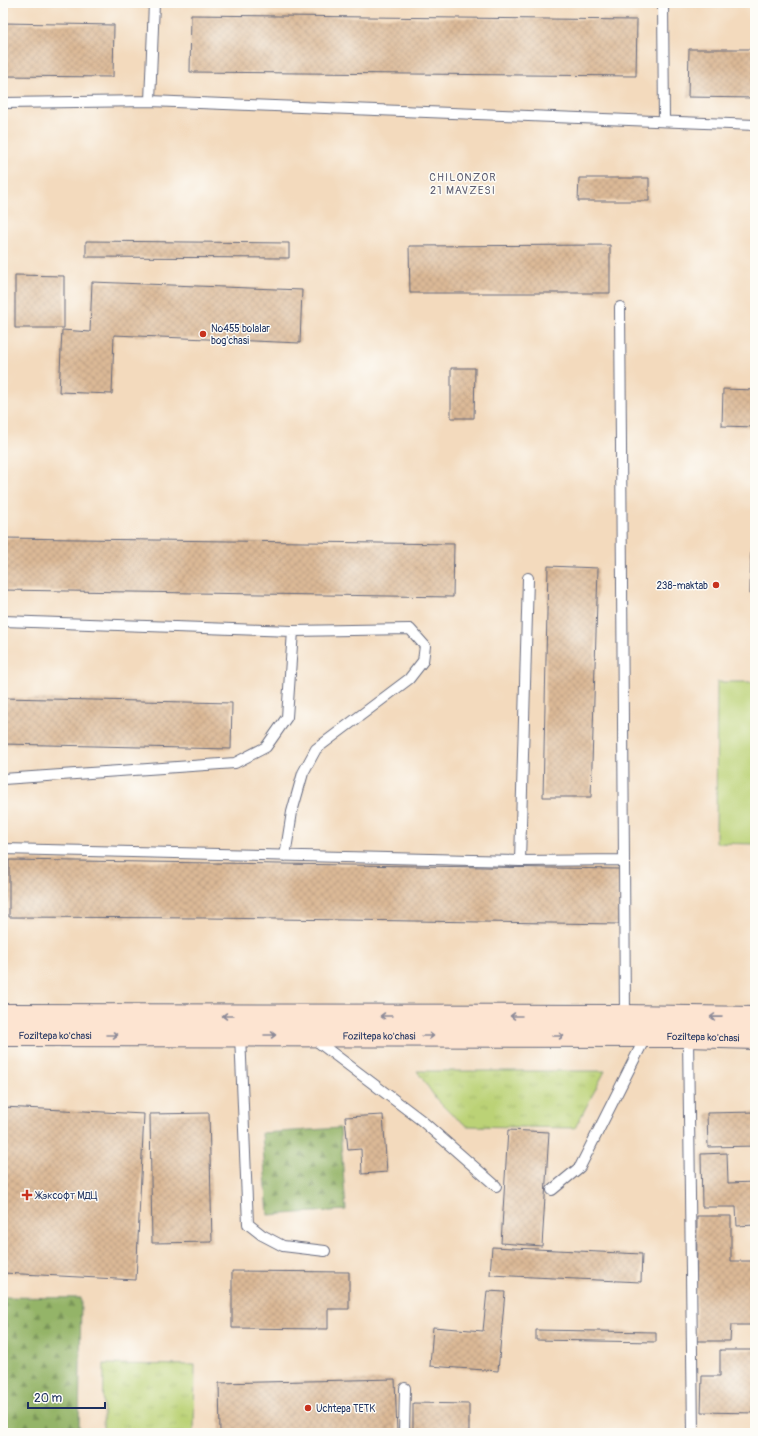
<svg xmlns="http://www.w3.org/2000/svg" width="758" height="1436" font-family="Pangolin,sans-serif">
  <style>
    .grass { fill: url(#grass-tufts); stroke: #6b806a }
    .forest { fill: url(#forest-firs); stroke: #587262 }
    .pitch { fill: #bbd276; stroke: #6b806a }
    .building { fill: url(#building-cross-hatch) }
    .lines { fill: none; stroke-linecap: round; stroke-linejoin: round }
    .service-casing { stroke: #676b7f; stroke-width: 12 }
    .secondary-casing { stroke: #676b7f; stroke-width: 24 }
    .service { stroke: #fff; stroke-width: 10 }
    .secondary { stroke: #fde4d1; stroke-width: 22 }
    .oneway { stroke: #8c8a98 }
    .poi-dot { fill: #c8321e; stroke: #fdfcf7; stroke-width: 1.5 }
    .labels { text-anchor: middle; stroke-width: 3; stroke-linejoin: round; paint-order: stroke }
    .poi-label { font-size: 10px; fill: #1b2f5e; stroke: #fdfcf7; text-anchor: start }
    .street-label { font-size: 10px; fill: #1b2f5e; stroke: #fdfcf7 }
    .neighbourhood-label { font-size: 11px; letter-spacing: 1px; fill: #5f5f72; stroke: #fdfcf7 }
  </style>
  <defs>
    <pattern id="grass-tufts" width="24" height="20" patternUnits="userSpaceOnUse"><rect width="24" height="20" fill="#bbd276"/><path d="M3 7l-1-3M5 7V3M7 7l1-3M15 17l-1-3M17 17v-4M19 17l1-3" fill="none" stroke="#a0b568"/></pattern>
    <pattern id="forest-firs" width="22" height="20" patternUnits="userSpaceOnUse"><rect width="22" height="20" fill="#94b467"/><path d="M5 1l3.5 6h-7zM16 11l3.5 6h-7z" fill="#789358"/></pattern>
    <pattern id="building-cross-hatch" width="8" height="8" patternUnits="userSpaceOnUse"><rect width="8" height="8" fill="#dcb996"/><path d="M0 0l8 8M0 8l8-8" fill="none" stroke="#bc9f84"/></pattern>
  </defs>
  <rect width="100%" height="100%" fill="#fdfcf7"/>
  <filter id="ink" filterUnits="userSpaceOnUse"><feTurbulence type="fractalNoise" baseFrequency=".025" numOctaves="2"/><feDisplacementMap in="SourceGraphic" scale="8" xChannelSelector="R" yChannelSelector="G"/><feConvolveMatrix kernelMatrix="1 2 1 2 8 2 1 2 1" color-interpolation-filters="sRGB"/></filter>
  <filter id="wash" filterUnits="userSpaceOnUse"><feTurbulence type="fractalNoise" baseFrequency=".012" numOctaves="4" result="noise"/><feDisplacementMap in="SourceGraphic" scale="16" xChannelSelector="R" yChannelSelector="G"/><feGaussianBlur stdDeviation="0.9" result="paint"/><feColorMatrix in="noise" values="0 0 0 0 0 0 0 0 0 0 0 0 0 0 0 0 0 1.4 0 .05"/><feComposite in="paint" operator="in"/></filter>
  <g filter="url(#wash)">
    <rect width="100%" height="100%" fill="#f3dabd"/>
    <path class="grass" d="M417,1071H605L575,1128L467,1126L451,1114L437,1100Z
      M104,1364L195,1365L194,1433H103Z"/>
    <path class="forest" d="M340,1128L346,1210L268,1215L262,1133Z
      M3,1297L81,1298L79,1433H3Z"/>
    <path class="pitch" d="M717,682H755V844L716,843Z"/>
    <g id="blocks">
      <path class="building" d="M191,15L637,20L636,76L190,72Z
        M3,23L114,25L113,77L3,76Z
        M689,49H755V98L688,97Z
        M579,178H649V201H578Z
        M86,241L289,243V258L86,257Z
        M610,245V293H410L409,246Z
        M15,275L64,276V328H15Z
        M92,282L302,290L300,343L114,335L112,394L59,392L62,330L90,332Z
        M451,368H475L474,418H451Z
        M723,389L755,390V427L722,426Z
        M3,538L454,544L453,597L3,590Z
        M751,543H755V594H750Z
        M548,566L598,568L591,797H543Z
        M3,698L232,703L231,749L3,744Z
        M9,860L620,869L619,924L209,918L9,917Z
        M3,1107L144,1114L136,1280L3,1273Z
        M755,1112V1146L708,1147L707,1113Z
        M209,1113L212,1242L152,1243L150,1114Z
        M383,1115L387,1172L362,1174L361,1149L348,1150L345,1117Z
        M508,1130L549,1132L542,1246L501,1243Z
        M727,1153L728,1183L755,1182V1225L737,1226L736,1207H702L701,1154Z
        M697,1216H731V1261H755V1325H731L730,1341H696Z
        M492,1247L642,1254L641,1282L490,1275Z
        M232,1271L349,1272V1309H328V1329L232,1328Z
        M487,1291L505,1292L498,1371L430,1366L433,1327L483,1331Z
        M536,1330L656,1332V1342L536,1340Z
        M720,1350H755V1413L701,1412L702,1376H720Z
        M395,1379L397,1433H220L219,1383Z
        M413,1403L469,1404V1433H413Z"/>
    </g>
  </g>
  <g filter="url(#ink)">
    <use href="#blocks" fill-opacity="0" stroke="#676b7f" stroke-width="1"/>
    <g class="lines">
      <defs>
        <path id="service" d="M663,3L664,121
          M150,101L154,3
          M3,103L150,101L755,125
          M620,307L624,860
          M3,621L293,631L410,629L425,646L423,661L409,679L316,749L303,773L292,812L285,856
          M3,779L235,763L266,747L287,717L293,631
          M3,849L520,861L624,860L625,1016
          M520,861L528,578
          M240,1035L248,1224L262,1235L283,1246L325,1251
          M688,1036L693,1433
          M314,1039L421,1120L496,1186
          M552,1190L580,1167L646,1036
          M404,1433L405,1388"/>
        <g id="secondary">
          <path d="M3,1015L625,1016L755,1018"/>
          <path id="s1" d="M3,1035L688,1036L755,1038"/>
        </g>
      </defs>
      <use href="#service" class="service-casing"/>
      <use href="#secondary" class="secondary-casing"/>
      <use href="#service" class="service"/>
      <use href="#secondary" class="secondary"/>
    </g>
    <defs><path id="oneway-shaft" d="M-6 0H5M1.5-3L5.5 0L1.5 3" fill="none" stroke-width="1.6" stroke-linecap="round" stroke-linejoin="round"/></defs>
    <g class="oneway">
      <use href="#oneway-shaft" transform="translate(228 1016) rotate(-180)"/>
      <use href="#oneway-shaft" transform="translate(386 1016) rotate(-180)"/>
      <use href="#oneway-shaft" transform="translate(516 1016) rotate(-180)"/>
      <use href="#oneway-shaft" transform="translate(716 1017) rotate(-179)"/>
      <use href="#oneway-shaft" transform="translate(112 1035)"/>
      <use href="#oneway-shaft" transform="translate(270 1035)"/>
      <use href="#oneway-shaft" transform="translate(428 1036)"/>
      <use href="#oneway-shaft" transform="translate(558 1036)"/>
    </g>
  </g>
  <g class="poi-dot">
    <circle cx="203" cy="334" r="4"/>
    <circle cx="716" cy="585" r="4"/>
    <path d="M25 1189h4v4h4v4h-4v4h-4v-4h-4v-4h4z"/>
    <circle cx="308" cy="1408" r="4"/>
  </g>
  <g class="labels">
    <g class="poi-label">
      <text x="211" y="332">№455 bolalar<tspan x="211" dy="12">bog'chasi</tspan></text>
      <text x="708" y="589" text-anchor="end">238-maktab</text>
      <text x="36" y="1199">Жэксофт МДЦ</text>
      <text x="316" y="1412">Uchtepa TETK</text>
    </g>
    <g class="street-label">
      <text dy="4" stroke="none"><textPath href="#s1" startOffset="52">Foziltepa ko'chasi</textPath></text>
      <text dy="4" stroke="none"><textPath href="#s1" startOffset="376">Foziltepa ko'chasi</textPath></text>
      <text dy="4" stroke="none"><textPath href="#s1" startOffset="700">Foziltepa ko'chasi</textPath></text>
    </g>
    <g class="neighbourhood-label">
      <text x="463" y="181">CHILONZOR<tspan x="463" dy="13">21 MAVZESI</tspan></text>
    </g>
  </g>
  <rect width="758" height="1436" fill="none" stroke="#fdfcf7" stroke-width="16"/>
  <path d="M28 1402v6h77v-6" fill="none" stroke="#1b2f5e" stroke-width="2"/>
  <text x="34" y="1402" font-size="12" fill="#1b2f5e" stroke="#fdfcf7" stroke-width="3" paint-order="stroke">20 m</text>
</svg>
